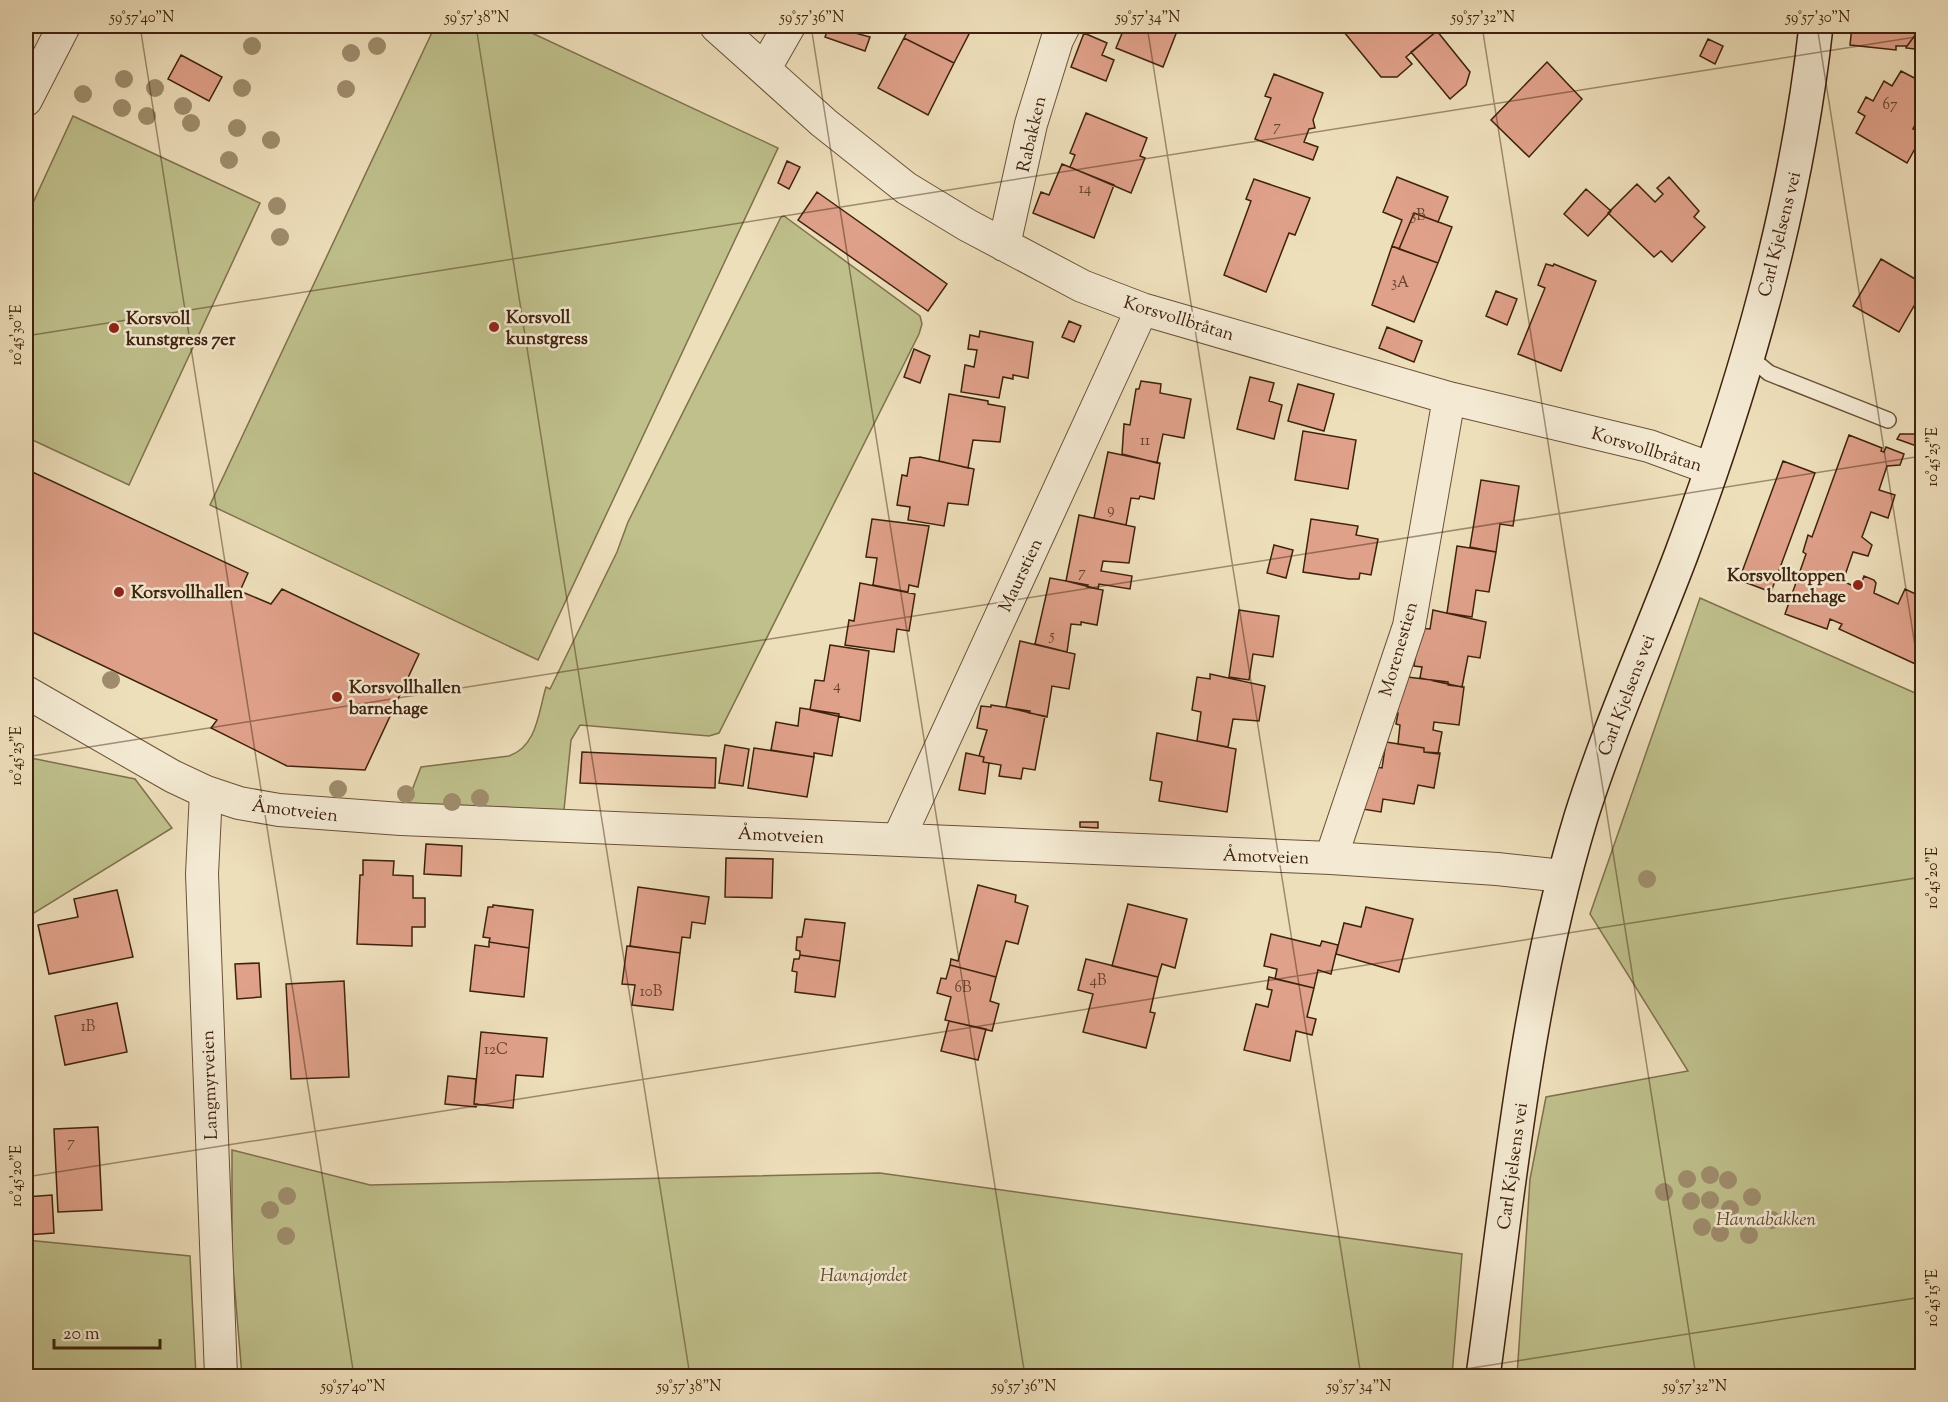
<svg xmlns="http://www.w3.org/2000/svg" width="1948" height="1402" font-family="'Sorts Mill Goudy',serif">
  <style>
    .green { fill: #bfc08c; stroke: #7f714c; stroke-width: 1.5 }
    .building { fill: #e0a18a; stroke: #3f220d; stroke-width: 1.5 }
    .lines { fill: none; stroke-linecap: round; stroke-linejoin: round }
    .service-casing { stroke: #6b5138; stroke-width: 18 }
    .minor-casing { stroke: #6b5138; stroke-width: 34 }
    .secondary-casing { stroke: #3f220d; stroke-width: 36 }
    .service { stroke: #f4ead3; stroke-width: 15 }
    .minor { stroke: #f4ead3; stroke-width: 32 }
    .secondary { stroke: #f4ead3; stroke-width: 33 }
    .tree { fill: #9f8d6d }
    .ticks { fill: none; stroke: #3f220d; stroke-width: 1.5; stroke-opacity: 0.45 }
    .poi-dot { fill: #8f2418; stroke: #f4ead3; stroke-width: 2 }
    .labels { text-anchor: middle; stroke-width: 5; stroke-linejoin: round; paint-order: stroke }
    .number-label { font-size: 15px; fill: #67422c }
    .street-label { font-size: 18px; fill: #3f220d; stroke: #f4ead3 }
    .poi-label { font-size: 18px; font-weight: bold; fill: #3f220d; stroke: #f4ead3; text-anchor: start }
    .park-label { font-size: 18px; font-style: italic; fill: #5f4a2d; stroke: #f4ead3 }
    .neatline { fill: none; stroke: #3f220d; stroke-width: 2 }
    .ticks-label { font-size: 15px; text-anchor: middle; fill: #3f220d }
  </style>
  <rect width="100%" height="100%" fill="#eedfbb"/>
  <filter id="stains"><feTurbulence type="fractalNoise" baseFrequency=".00333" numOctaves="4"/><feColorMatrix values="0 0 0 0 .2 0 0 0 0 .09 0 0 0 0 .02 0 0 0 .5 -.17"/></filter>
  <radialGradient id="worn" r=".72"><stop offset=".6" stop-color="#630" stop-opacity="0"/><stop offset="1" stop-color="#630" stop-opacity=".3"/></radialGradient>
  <path class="green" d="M435,26H517L778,148L538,660L210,505Z
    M73,116L260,203L129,485L26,437V218Z
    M784,216L920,316L922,324L919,334L719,733L709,736L580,725L571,740L564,810L407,803L421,767L509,756C537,746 538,714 546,687L550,689L617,552L628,522L781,217Z
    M1700,598L1922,696V1376H1517L1530,1179L1546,1097L1688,1071L1590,914Z
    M26,757L135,779L172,828L26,918Z
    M232,1150L370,1185L880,1173L1462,1254L1452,1376H242L232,1257Z
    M26,1240L190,1256L196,1376H26Z"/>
  <path class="building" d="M829,26L870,37L865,51L825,37Z
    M910,26H962L971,30L954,63L904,38Z
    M1125,26H1179L1163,67L1116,48Z
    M1339,26H1433L1437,31L1406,57L1412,64L1397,77H1381Z
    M1852,26H1922L1907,46H1896V50L1850,45Z
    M1922,26V50L1906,48L1907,46Z
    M1437,31L1470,72L1466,85L1450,99L1411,52Z
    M1084,33L1107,43L1102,55L1114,60L1106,81L1071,67Z
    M904,38L954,63L928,115L878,88Z
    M1708,39L1723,46L1715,64L1700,56Z
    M181,55L222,77L209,101L168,79Z
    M1547,62L1582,99L1529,157L1491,120Z
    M1901,71L1922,82V111L1913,129L1922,133V136L1907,163L1856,133L1865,116L1858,112L1866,97L1873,101L1884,81L1892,86Z
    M1274,74L1323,93L1313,120L1315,128L1309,129L1304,142L1318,147L1313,160L1255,139L1271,98L1265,96Z
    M1086,113L1147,138L1140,156L1145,158L1131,193L1070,167L1075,155L1070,153Z
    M787,161L800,167L789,189L778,183Z
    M1062,164L1114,185L1094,238L1033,213L1041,192L1049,195Z
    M1397,177L1448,197L1438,222L1414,213L1399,249L1392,246L1402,220L1383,212Z
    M1669,177L1699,211L1694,217L1705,227L1672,262L1661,251L1654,257L1608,213L1637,184L1655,202L1663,194L1657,188Z
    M1254,179L1310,198L1295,235L1289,233L1266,292L1224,275L1251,201L1246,199Z
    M1586,189L1611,211L1588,236L1564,214Z
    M817,192L947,284L928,311L798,220Z
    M1414,213L1452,227L1438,263L1399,249Z
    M1392,246L1438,263L1414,322L1372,305Z
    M1881,259L1922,283V292L1899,332L1853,306Z
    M1546,264L1553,266L1554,264L1596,281L1561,371L1518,354L1545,288L1538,285Z
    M1496,291L1517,299L1507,325L1486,316Z
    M1069,321L1081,326L1074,342L1062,337Z
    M1387,327L1422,341L1414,362L1379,348Z
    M980,331L1033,342L1028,378L1013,375V379L1003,377L999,398L961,392L965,365L974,367L977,350L968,349L970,335L979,337Z
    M914,349L930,356L920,383L904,377Z
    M1250,377L1274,383L1269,401L1282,405L1274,439L1237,429Z
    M1141,381L1161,384L1160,393L1191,399L1184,438L1163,434L1157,463L1122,454L1124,424L1130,425L1136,389H1139Z
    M1298,384L1334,394L1324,431L1288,421Z
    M949,394L988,401V404L1005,407L1000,442L973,440L968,468L939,461Z
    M1922,430V448L1897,439L1900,434H1921Z
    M1303,431L1356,440L1348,489L1295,480Z
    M1849,435L1882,448L1881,451L1884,452L1886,447L1904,454L1900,465L1887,466L1879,490L1895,495L1888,518L1871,512L1862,537L1872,545L1868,556L1853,552L1843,581L1859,589L1864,576L1874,580L1876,583L1874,593L1898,604L1905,589L1922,597V667L1839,629L1842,624L1830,619L1827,629L1785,614L1806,554L1803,552L1808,535L1812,537Z
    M1108,452L1160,463L1154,499L1140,496L1139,499L1131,498L1126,525L1094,518Z
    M920,457L974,469L968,505L948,503L944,526L908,520L910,507L897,505L902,475L907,476L910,458Z
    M1783,461L1815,473L1771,592L1739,580Z
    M26,469L248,573L240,591L271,604L282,589L419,654L365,770L287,766L211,728L217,720L26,629Z
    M1481,480L1519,486L1513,526L1500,524L1496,552L1470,547Z
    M1079,515L1135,527L1129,563L1103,561L1101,571L1132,576L1130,589L1099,584L1098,589L1066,581Z
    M872,519L929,526L918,587L909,585L908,592L873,585L877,558L866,557Z
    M1311,519L1358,526L1356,535L1378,539L1371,575L1360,573L1359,579H1349L1303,572Z
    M1274,545L1293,550L1286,578L1267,573Z
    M1457,546L1496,552L1489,592L1476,590L1472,617L1447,613Z
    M1050,578L1088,585L1087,587L1103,590L1097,625L1081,622V625L1071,624L1067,652L1035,644Z
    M860,583L915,594L909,631L897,629L894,652L845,645L849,620L854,621Z
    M1239,610L1279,616L1273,657L1253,654L1249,680L1229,677Z
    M1433,610L1486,622L1480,658L1468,656L1462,687L1420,678L1422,667L1414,666L1420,628L1430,629Z
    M1020,641L1075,654L1069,689L1052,686L1047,717L1006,707Z
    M830,645L869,651L860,721L810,710L815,680L824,681Z
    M1210,674L1265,686L1259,721L1233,719L1228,747L1197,741L1201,712L1192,710L1197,677L1210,679Z
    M1399,676L1448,682V685L1464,687L1459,725L1434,722L1433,730L1442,732L1438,754L1424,752V748L1398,744L1400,725L1396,724L1398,713L1392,712Z
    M991,705L1030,711L1029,713L1045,716L1035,770L1023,768L1021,779L999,776L1001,765L983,762L984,757L979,756L987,730L977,728L981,706L991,707Z
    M800,708L839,714L832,756L814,753V757L771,750L776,722L798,726Z
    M1157,733L1236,749L1227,812L1159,801L1162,782L1150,780Z
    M1386,742L1424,748V752L1440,753L1434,788L1418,785L1414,804L1383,799L1381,812L1362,809L1369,766L1382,768Z
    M725,745L749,749L743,786L719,783Z
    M754,748L814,757L807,797L748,788Z
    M582,752L716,758L715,788L580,783Z
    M966,753L984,757L983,762L989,763L985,794L959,790Z
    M1080,822H1098V828L1080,827Z
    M426,844L462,846L461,876L424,874Z
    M726,858L773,859L772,898L725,897Z
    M363,860L394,861L393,875L413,876V898H425V927H412V946L357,944L360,875H363Z
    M978,885L1016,895L1015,902L1028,906L1018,944L1006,941L996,977L950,965L951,959L958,961Z
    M638,887L709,897L705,924L692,922L690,938L682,937L680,953L630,946Z
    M117,890L133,957L49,974L38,925L78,917L74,899Z
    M1128,904L1187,919L1175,968L1162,964L1158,977L1112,966Z
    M493,905L533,910L529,948L489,942L490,938L483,937L488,907H493Z
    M1366,907L1413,919L1399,972L1336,954L1344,923L1361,927Z
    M805,919L845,923L840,961L800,955V951L796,950L797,937H802Z
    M26,926L33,969L26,970Z
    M1271,934L1320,946L1322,941L1338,945L1331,974L1318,970L1314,988L1275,979L1277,969L1264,966Z
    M489,942L529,948L524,997L470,991L475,945L489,947Z
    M627,946L680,953L673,1010L632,1005L635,985L622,984Z
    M800,955L840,961L835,997L795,992L797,972L792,971L794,959H799Z
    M1086,959L1158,977L1150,1012L1155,1013L1146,1048L1083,1032L1093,994L1078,990Z
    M259,963L261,997L237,999L235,964Z
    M950,965L996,977L990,1001L999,1004L992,1031L945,1020L951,997L937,993L941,978L946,979Z
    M1269,977L1314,988L1307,1017L1316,1019L1312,1035L1296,1031L1290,1061L1244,1050L1256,1004L1268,1007L1272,990L1267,989Z
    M344,981L349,1077L291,1079L286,984Z
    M117,1003L127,1052L65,1065L55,1016Z
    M949,1021L986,1029L978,1060L941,1051Z
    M481,1032L547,1038L543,1077L516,1075L513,1108L474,1104Z
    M448,1076L476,1079L474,1104H477L476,1107L445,1104Z
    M98,1127L102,1210L58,1212L54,1129Z
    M52,1195L54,1233L26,1235V1197Z"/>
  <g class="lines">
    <defs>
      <path id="service" d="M1747,355L1769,373L1888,420"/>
      <path id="minor" d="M716,26L824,123L906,188L967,225L1082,286L1142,309L1449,398L1649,446L1712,469
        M765,68L789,26
        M26,100L64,26
        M1004,245L1031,124L1057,40L1064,26
        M26,692L172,776L206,792L239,803L279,810L401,819L1331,858L1497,869L1563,876
        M206,792L202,874L221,1376
        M898,840L1142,309
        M1331,858L1409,626L1449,398"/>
      <path id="secondary" d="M1483,1376C1509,1189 1526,998 1581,817C1609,728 1648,642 1681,555C1745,384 1796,207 1816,26"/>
    </defs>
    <use href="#service" class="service-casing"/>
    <use href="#minor" class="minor-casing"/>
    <use href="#secondary" class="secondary-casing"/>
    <use href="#service" class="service"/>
    <use href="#minor" class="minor"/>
    <use href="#secondary" class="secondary"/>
  </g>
  <g class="tree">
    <circle cx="252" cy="46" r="9"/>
    <circle cx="377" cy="46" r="9"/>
    <circle cx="351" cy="53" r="9"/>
    <circle cx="124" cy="79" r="9"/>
    <circle cx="155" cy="88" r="9"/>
    <circle cx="242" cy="88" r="9"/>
    <circle cx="346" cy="89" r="9"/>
    <circle cx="83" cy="94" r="9"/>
    <circle cx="183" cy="106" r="9"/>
    <circle cx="122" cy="108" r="9"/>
    <circle cx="147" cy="116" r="9"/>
    <circle cx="191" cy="123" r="9"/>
    <circle cx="237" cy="128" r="9"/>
    <circle cx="271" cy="140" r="9"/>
    <circle cx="229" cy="160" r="9"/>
    <circle cx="277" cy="206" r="9"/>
    <circle cx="280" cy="237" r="9"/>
    <circle cx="111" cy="680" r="9"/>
    <circle cx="338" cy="789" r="9"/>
    <circle cx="406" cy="794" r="9"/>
    <circle cx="480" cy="798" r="9"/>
    <circle cx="452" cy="802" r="9"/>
    <circle cx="1647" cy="879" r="9"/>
    <circle cx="1710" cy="1175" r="9"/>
    <circle cx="1687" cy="1179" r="9"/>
    <circle cx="1728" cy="1180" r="9"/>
    <circle cx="1664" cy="1192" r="9"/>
    <circle cx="287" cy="1196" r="9"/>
    <circle cx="1752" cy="1197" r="9"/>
    <circle cx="1710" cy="1200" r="9"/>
    <circle cx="1691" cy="1201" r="9"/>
    <circle cx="1730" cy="1209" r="9"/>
    <circle cx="270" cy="1210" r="9"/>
    <circle cx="1772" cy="1220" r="9"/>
    <circle cx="1702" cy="1227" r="9"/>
    <circle cx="1720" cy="1233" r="9"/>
    <circle cx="1749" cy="1235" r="9"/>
    <circle cx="286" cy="1236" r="9"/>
  </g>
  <path class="ticks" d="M140,26L354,1376M476,26L690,1376M811,26L1025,1376M1147,26L1361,1376M1482,26L1696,1376M1817,26L1922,690M26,336L1922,36M26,757L1922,456M26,1177L1922,877M1421,1376L1922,1297"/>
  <g class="poi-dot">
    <circle cx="494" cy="327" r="6"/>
    <circle cx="114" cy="328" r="6"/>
    <circle cx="1858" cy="585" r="6"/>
    <circle cx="119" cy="592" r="6"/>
    <circle cx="337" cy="697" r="6"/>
  </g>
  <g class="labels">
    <g class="number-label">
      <text x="1890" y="109">67</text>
      <text x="1277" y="131">7</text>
      <text x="1085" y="193">14</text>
      <text x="1418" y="220">3B</text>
      <text x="1400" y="287">3A</text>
      <text x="1145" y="445">11</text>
      <text x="1111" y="514">9</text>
      <text x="1082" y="577">7</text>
      <text x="1052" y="640">5</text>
      <text x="837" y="690">4</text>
      <text x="1098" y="985">4B</text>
      <text x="963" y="992">6B</text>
      <text x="651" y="996">10B</text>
      <text x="88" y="1031">1B</text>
      <text x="496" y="1054">12C</text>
      <text x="71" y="1147">7</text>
    </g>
    <g class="street-label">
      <text transform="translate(1031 134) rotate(-77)" y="6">Rabakken</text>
      <text transform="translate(1779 234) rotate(-76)" y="6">Carl Kjelsens vei</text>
      <text transform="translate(1179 318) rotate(17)" y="6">Korsvollbråtan</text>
      <text transform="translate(1647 449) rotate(17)" y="6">Korsvollbråtan</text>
      <text transform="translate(1020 575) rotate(-65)" y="6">Maurstien</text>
      <text transform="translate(1398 649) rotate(-74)" y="6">Morenestien</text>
      <text transform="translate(1626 695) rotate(-69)" y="6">Carl Kjelsens vei</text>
      <text transform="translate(295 810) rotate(7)" y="6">Åmotveien</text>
      <text transform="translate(781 835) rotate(3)" y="6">Åmotveien</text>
      <text transform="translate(1266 856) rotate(2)" y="6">Åmotveien</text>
      <text transform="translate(209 1085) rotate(-92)" y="6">Langmyrveien</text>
      <text transform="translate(1512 1166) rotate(-82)" y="6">Carl Kjelsens vei</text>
    </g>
    <g class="poi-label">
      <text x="506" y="323">Korsvoll<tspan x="506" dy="21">kunstgress</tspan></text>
      <text x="126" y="324">Korsvoll<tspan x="126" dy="21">kunstgress 7er</tspan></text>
      <text x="1846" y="581" text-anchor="end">Korsvolltoppen<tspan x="1846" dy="21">barnehage</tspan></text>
      <text x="131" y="598">Korsvollhallen</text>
      <text x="349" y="693">Korsvollhallen<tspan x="349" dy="21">barnehage</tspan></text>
    </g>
    <g class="park-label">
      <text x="1766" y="1225">Havnabakken</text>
      <text x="864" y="1281">Havnajordet</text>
    </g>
  </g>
  <rect width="1948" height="1402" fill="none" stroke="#eedfbb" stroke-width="66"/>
  <path d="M54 1339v9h106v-9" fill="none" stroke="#3f220d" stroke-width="3"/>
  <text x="63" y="1339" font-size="18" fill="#3f220d" stroke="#f4ead3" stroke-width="4.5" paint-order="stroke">20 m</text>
  <rect x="33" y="33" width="1882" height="1336" class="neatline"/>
  <g class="ticks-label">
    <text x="142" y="22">59°57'40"N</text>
    <text x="477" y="22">59°57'38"N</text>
    <text x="812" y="22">59°57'36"N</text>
    <text x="1148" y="22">59°57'34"N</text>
    <text x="1483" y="22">59°57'32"N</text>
    <text x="1818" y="22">59°57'30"N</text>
    <text transform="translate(16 335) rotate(-90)" y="5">10°45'30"E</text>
    <text transform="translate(1932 457) rotate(-90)" y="5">10°45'25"E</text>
    <text transform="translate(16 756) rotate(-90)" y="5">10°45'25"E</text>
    <text transform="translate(1932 878) rotate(-90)" y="5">10°45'20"E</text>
    <text transform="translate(16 1176) rotate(-90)" y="5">10°45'20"E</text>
    <text transform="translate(1932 1298) rotate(-90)" y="5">10°45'15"E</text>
    <text x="353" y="1391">59°57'40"N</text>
    <text x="689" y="1391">59°57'38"N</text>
    <text x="1024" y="1391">59°57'36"N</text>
    <text x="1359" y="1391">59°57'34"N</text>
    <text x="1695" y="1391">59°57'32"N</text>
  </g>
  <rect width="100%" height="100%" filter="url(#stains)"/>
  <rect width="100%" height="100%" fill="url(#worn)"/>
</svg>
